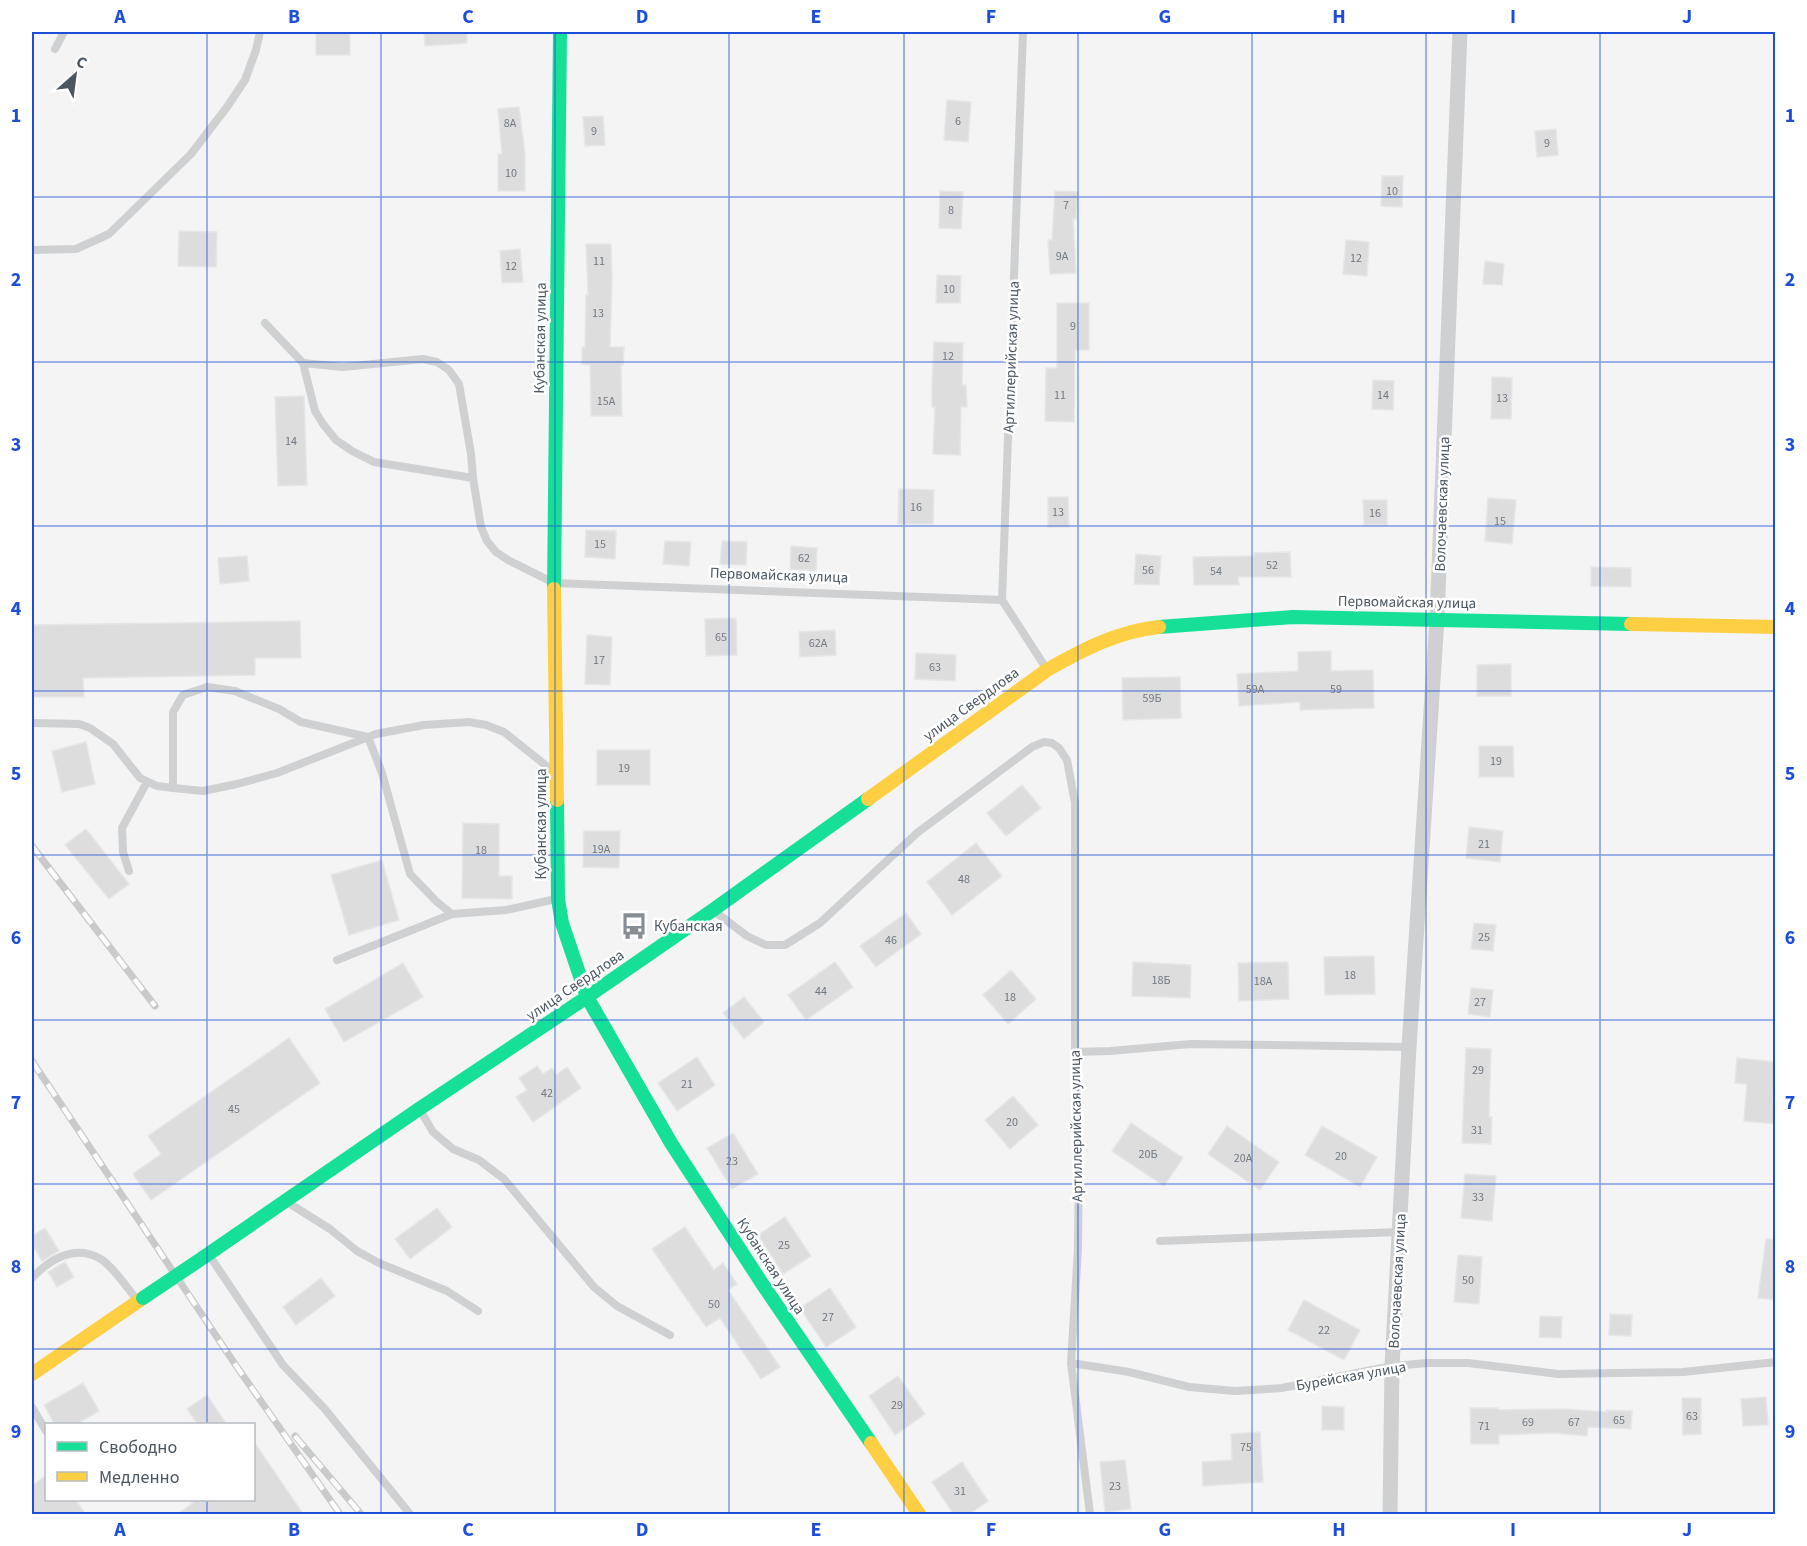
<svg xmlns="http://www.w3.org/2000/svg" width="1807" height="1546" font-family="'Source Sans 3',sans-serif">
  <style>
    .building { fill: #ddddde; stroke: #e5e6e7; stroke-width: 1.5 }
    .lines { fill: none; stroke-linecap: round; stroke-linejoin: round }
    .lane { stroke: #ced0d2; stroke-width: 8 }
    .street { stroke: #ced0d2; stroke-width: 15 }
    .fast { stroke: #16e098; stroke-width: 14 }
    .slow { stroke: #ffcf43; stroke-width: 14 }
    .rail-casing { stroke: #c9cacc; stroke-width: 7 }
    .rail { stroke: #fff; stroke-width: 4.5; stroke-dasharray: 14; stroke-linecap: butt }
    .fast-bridge { stroke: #16e098; stroke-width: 14 }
    .grid { fill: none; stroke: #1d4ed8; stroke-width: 1.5; stroke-opacity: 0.55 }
    .labels { text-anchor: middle; stroke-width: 5; stroke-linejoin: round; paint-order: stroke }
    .number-label { font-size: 12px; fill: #707881 }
    .street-label { font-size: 15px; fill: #4a5661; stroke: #fff }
    .poi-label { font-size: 15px; fill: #4a5661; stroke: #fff; text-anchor: start }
    .neatline { fill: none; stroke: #1d4ed8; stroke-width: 2 }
    .grid-label { font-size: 20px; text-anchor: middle; font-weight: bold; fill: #1d4ed8 }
  </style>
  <rect width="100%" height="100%" fill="#f4f4f4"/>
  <path class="building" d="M316,32H350V55H316Z
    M424,32H467V43L425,46Z
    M947,100L971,102L968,142L944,140Z
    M519,107L525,154V191H498V154H502L498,109Z
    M603,116L605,145L585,146L583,117Z
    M1556,129L1558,155L1537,157L1535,131Z
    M1382,176H1403L1402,207L1381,206Z
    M940,191L963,192L961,229L939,228Z
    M1055,191L1078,192L1076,219H1073L1076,273L1050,274L1048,240H1052Z
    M179,231L217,232L216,267L178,266Z
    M1346,240L1369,242L1367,276L1343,274Z
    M586,244H611L612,278L610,347H624L623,365H621L622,416H591L590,365L582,364V347H585L586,295H588Z
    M520,249L523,282L502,283L500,251Z
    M1485,261L1504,264L1502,285L1483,284Z
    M937,275L961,276L960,303H936Z
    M1057,303H1089V350H1075L1074,422L1045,421L1046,368H1057Z
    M934,342L963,343L962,385H966L967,407H961L960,455L933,454L935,407H932V385Z
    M1492,377L1512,378L1511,419H1491Z
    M1373,380L1394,381L1393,410L1372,409Z
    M304,396L307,485L278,486L275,397Z
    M899,489L934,490L933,524H898Z
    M1048,497H1068L1069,527H1048Z
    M1488,498L1516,500L1512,544L1485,541Z
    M1363,500H1387V525H1364Z
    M586,530L616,531L615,559L585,557Z
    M665,541L691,542L689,566L663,564Z
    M722,541L747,542L746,565L720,564Z
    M791,546L817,548L816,571L790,569Z
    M1290,552L1291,577H1238L1239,585H1194L1193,557L1254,556V553Z
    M1136,554L1161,556L1159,585L1134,584Z
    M247,556L249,581L220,584L218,558Z
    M1591,567L1631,568V587L1591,586Z
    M736,618L737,655L706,656L705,619Z
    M300,621L301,658H255V675L83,678L84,697H32V625Z
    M835,630L836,655L800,657L799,632Z
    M587,635L612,637L610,685L585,684Z
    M1331,651V671L1373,670L1374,708L1300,710V702L1239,706L1237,674L1298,671V652Z
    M916,653L956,655L955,681L915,679Z
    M1511,664V696H1477V665Z
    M1180,677L1181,718L1123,720L1122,678Z
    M86,742L95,784L62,792L52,751Z
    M1479,746H1513L1514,777H1479Z
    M597,750H650V785H597Z
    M1022,785L1041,808L1006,836L987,813Z
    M463,823L499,824V876H512V899L462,898Z
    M1469,827L1503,831L1500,862L1466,858Z
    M86,829L129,884L109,899L65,845Z
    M584,831H620L619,868L583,867Z
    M976,843L1002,876L952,915L927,882Z
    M382,860L399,920L349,935L331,875Z
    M906,913L921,934L876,967L860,946Z
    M1474,923L1496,925L1493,951L1471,949Z
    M1374,956L1375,994L1325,995L1324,957Z
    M835,962L853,987L806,1020L788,995Z
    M1133,962L1191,965L1190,998L1132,996Z
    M1288,962L1289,999L1239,1001L1238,963Z
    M403,963L423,997L344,1042L325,1009Z
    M1011,970L1036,999L1008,1024L983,995Z
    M1471,988L1493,990L1490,1017L1468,1014Z
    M744,997L764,1022L744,1039L723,1013Z
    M289,1038L320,1083L151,1200L133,1174L161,1154L148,1136Z
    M1466,1048L1491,1049L1489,1117H1492L1491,1144L1462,1143Z
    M697,1057L715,1085L677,1111L658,1083Z
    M1737,1058L1776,1062L1773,1102H1776V1124L1744,1121L1747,1084L1735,1083Z
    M537,1066L543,1074L552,1068L556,1075L567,1067L581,1088L533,1122L516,1097L527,1090L519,1078Z
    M1013,1096L1038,1125L1010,1149L985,1120Z
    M1131,1123L1183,1158L1164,1186L1112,1151Z
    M1227,1126L1279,1162L1260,1190L1208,1154Z
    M1322,1126L1377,1157L1360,1187L1305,1155Z
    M733,1133L758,1174L732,1189L707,1148Z
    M1465,1174L1496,1176L1492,1221L1461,1218Z
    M437,1208L452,1227L410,1259L395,1239Z
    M785,1217L811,1256L783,1274L758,1235Z
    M685,1227L714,1270L723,1263L737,1284L728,1290L780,1367L761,1379L720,1318L706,1327L652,1249Z
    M45,1228L59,1251L42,1261L32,1244V1236Z
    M1766,1239L1776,1240V1300L1758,1298Z
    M1458,1255L1482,1257L1479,1304L1454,1302Z
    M65,1262L74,1277L57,1287L48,1272Z
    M321,1278L335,1296L296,1325L283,1307Z
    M830,1288L856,1327L826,1347L800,1308Z
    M1304,1300L1360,1330L1344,1360L1288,1330Z
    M1610,1314L1632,1315L1631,1336L1609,1335Z
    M1540,1316L1562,1317L1561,1338L1539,1337Z
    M898,1376L925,1414L895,1435L869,1396Z
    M83,1383L99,1411L75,1425H55L44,1405Z
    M207,1395L227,1425H198L187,1409Z
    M1766,1397L1768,1425L1743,1426L1741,1399Z
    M1682,1398H1701V1434L1683,1435Z
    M1322,1406L1344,1407V1430H1322Z
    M1470,1408H1498L1499,1410L1563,1409L1607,1412V1410L1632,1411L1631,1429L1588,1427L1587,1436L1554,1433L1499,1435V1444H1471Z
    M1260,1432L1263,1482L1203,1486L1202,1462L1232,1460L1231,1434Z
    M254,1442L304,1515H176L197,1500H254Z
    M1125,1460L1131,1509L1105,1512L1100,1462Z
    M962,1462L988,1501L968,1515H954L932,1482Z
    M46,1475V1500H76L86,1515H32V1486Z"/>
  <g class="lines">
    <path class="lane" d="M1023,32L1002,600L1046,668
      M55,49L64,32
      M32,250L76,249L109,234L191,154L227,107L245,80L256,50L260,32
      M265,323L303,363L343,367L423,359L437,362L449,370L459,384L471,454L473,478L481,527L487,541L496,552L508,560L554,583L1002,600
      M303,363L315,411L323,424L336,440L352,451L374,462L473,478
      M35,723L79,724L90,728L113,744L140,778L157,786L173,788L203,791L237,784L277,773L376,734L424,725L469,722L486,725L504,732L554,772
      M173,788V712L183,695L207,687L235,691L279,709L301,722L368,737L382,773L410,874L436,901L452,914
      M129,871L123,852L122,828L147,782
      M714,911L747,936L766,945H785L820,923L917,833L1032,747L1044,742L1052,743L1059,748L1067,760L1075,803V1052L1079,1152L1078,1249L1071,1363L1090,1514
      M337,960L452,914L506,910L556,899
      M1075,1052L1110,1051L1191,1044L1409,1047
      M420,1110L433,1132L453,1149L479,1160L504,1179L594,1287L617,1306L670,1335
      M287,1202L330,1229L357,1251L379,1263L447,1291L478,1311
      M1160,1241L1399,1232
      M209,1255L283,1365L324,1408L410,1514
      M32,1278C49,1260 74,1244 99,1258C112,1265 128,1289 137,1300
      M1071,1363L1129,1372L1189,1387L1235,1391L1282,1388L1392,1366L1428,1363H1468L1558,1374L1683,1372L1776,1362
      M32,1407L46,1431"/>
    <path class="street" d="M1390,1514L1392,1366L1409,1047L1437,619L1460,32"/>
    <path class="fast" d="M554,589L560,32
      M1159,627L1293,617L1631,624
      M557,800L558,899L562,923L587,997L671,1143L763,1285L871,1443
      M204,1257L419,1109L587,997L713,910L868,799"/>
    <path class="slow" d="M554,589L557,800
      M1631,624L1776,627
      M868,799L1047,670C1082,650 1118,631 1159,627
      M32,1374L143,1298
      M871,1443L919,1514"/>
    <defs>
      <path id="rail" d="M32,846L155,1006
        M32,1061L237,1367L340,1514
        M295,1436L361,1514"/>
    </defs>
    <use href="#rail" class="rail-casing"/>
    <use href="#rail" class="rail"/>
    <path class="fast-bridge" d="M143,1298L204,1257"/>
  </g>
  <path class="grid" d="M207,32V1424M381,32V1514M555,32V1514M729,32V1514M904,32V1514M1078,32V1514M1252,32V1514M1426,32V1514M1600,32V1514M32,197H1776M32,362H1776M32,526H1776M32,691H1776M32,855H1776M32,1020H1776M32,1184H1776M32,1349H1776M207,1500V1514"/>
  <defs>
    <symbol id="bus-bare" viewBox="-9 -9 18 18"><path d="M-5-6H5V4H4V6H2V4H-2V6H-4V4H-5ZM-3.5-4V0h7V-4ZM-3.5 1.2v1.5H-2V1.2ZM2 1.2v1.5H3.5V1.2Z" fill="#868d94" stroke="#fff" stroke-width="2.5" paint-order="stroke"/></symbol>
  </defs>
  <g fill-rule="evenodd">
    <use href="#bus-bare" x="615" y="907" width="38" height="38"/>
  </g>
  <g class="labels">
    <g class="number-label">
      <text x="958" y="125">6</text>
      <text x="510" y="127">8А</text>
      <text x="594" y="135">9</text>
      <text x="1547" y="147">9</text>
      <text x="511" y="177">10</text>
      <text x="1392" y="195">10</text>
      <text x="1066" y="209">7</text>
      <text x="951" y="214">8</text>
      <text x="1062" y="260">9А</text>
      <text x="1356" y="262">12</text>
      <text x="599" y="265">11</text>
      <text x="511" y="270">12</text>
      <text x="949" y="293">10</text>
      <text x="598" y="317">13</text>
      <text x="1073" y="330">9</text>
      <text x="948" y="360">12</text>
      <text x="1060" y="399">11</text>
      <text x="1383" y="399">14</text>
      <text x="1502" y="402">13</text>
      <text x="606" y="405">15А</text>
      <text x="291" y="445">14</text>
      <text x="916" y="511">16</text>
      <text x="1058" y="516">13</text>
      <text x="1375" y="517">16</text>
      <text x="1500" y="525">15</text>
      <text x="600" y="548">15</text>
      <text x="804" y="562">62</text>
      <text x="1272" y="569">52</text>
      <text x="1148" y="574">56</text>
      <text x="1216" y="575">54</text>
      <text x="721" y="641">65</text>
      <text x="818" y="647">62А</text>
      <text x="599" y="664">17</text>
      <text x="935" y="671">63</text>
      <text x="1255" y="693">59А</text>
      <text x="1336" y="693">59</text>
      <text x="1152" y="702">59Б</text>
      <text x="1496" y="765">19</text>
      <text x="624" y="772">19</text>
      <text x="1484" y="848">21</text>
      <text x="601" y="853">19А</text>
      <text x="481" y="854">18</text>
      <text x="964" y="883">48</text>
      <text x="1484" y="941">25</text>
      <text x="891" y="944">46</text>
      <text x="1350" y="979">18</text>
      <text x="1161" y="984">18Б</text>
      <text x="1263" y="985">18А</text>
      <text x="821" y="995">44</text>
      <text x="1010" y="1001">18</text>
      <text x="1480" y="1006">27</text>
      <text x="1478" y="1074">29</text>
      <text x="687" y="1088">21</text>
      <text x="547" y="1097">42</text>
      <text x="234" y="1113">45</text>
      <text x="1012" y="1126">20</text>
      <text x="1477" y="1134">31</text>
      <text x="1148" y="1158">20Б</text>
      <text x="1341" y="1160">20</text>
      <text x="1243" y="1162">20А</text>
      <text x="732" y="1165">23</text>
      <text x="1478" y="1201">33</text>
      <text x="784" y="1249">25</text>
      <text x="1468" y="1284">50</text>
      <text x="714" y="1308">50</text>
      <text x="828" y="1321">27</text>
      <text x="1324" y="1334">22</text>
      <text x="897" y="1409">29</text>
      <text x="1692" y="1420">63</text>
      <text x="1619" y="1424">65</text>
      <text x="1528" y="1426">69</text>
      <text x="1574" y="1426">67</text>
      <text x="1484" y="1430">71</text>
      <text x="1246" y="1451">75</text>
      <text x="1115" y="1490">23</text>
      <text x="960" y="1495">31</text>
    </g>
    <g class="street-label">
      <text transform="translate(540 338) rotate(-89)" y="5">Кубанская улица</text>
      <text transform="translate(1011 357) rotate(-88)" y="5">Артиллерийская улица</text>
      <text transform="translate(1442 504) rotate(-88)" y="5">Волочаевская улица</text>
      <text transform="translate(779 575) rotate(2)" y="5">Первомайская улица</text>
      <text transform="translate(1407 602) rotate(1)" y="5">Первомайская улица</text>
      <text transform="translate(971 704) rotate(-36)" y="5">улица Свердлова</text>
      <text transform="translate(541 824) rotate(-90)" y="5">Кубанская улица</text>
      <text transform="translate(575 985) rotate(-34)" y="5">улица Свердлова</text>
      <text transform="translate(1076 1126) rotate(-91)" y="5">Артиллерийская улица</text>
      <text transform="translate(771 1266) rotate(57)" y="5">Кубанская улица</text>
      <text transform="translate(1397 1281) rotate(-87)" y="5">Волочаевская улица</text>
      <text transform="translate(1351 1376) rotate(-10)" y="5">Бурейская улица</text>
    </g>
    <g class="poi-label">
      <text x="654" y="931">Кубанская</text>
    </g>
  </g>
  <rect width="1807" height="1546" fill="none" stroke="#ffffff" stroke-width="66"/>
  <rect x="45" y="1423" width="210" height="78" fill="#ffffff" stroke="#b7bbc0" stroke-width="1.5"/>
  <rect x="57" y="1442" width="30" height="9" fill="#16e098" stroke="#b7bbc0" stroke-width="1.5"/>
  <text x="99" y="1453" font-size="18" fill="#4a5661">Свободно</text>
  <rect x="57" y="1472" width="30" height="9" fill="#ffcf43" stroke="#b7bbc0" stroke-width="1.5"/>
  <text x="99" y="1483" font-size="18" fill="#4a5661">Медленно</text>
  <g transform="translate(75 75) rotate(28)" stroke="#ffffff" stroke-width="4.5" paint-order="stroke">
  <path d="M0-4.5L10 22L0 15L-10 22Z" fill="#4a5661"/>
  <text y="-9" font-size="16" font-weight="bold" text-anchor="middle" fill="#4a5661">С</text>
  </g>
  <rect x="33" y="33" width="1741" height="1480" class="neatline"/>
  <g class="grid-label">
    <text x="120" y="23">A</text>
    <text x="294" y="23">B</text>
    <text x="468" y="23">C</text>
    <text x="642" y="23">D</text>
    <text x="816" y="23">E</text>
    <text x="991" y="23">F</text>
    <text x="1165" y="23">G</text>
    <text x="1339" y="23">H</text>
    <text x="1513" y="23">I</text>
    <text x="1687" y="23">J</text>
    <text x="16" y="122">1</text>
    <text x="1790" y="122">1</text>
    <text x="16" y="286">2</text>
    <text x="1790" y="286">2</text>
    <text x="16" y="451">3</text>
    <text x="1790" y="451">3</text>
    <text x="16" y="615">4</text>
    <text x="1790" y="615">4</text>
    <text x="16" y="780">5</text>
    <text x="1790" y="780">5</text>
    <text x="16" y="944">6</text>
    <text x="1790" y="944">6</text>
    <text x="16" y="1109">7</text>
    <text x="1790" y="1109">7</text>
    <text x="16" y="1273">8</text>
    <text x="1790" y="1273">8</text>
    <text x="16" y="1438">9</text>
    <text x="1790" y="1438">9</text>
    <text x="120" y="1536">A</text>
    <text x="294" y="1536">B</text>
    <text x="468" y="1536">C</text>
    <text x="642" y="1536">D</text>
    <text x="816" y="1536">E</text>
    <text x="991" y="1536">F</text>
    <text x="1165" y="1536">G</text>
    <text x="1339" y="1536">H</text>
    <text x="1513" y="1536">I</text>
    <text x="1687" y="1536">J</text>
  </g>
</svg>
